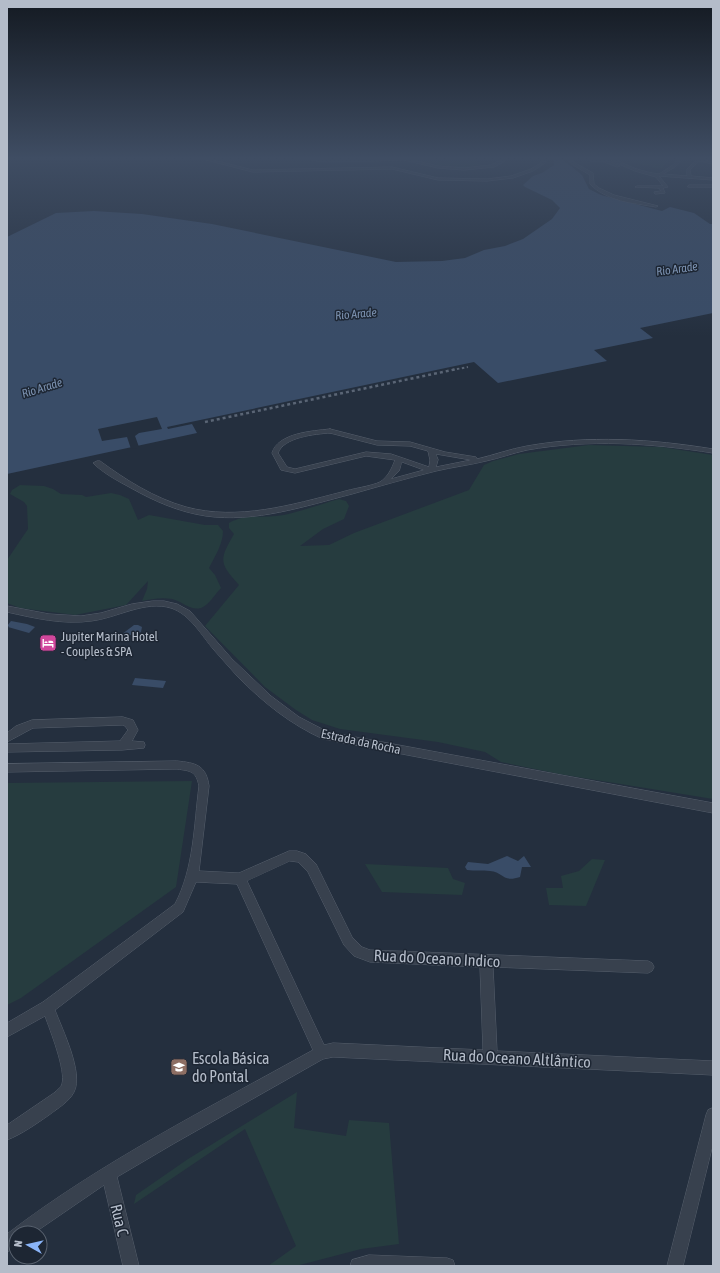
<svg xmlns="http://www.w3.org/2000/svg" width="720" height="1273" font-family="'Asap Condensed',sans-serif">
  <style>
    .green { fill: #263c3f }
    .water { fill: #394c67 }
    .pier { fill: #242f3e }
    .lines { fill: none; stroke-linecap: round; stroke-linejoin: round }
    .minor-casing { stroke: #565f6c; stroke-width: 1 }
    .minor { fill: #38414e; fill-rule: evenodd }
    .rail-far1 { stroke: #5a6575; stroke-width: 2; stroke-dasharray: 2.5 2.5; stroke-linecap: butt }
    .rail { stroke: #5a6575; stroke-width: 2.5; stroke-dasharray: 3 3; stroke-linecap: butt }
    .labels { text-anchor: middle; stroke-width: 3; stroke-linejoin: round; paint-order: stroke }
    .far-water-label { font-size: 12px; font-style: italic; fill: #7c92b1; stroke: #1d2633 }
    .poi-label { font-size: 13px; fill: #b4bcc9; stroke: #1d2633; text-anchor: start }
    .street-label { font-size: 13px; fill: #b4bcc9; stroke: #1d2633 }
    .near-street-label { font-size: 16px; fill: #b4bcc9; stroke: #1d2633 }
    .near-poi-label { font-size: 16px; fill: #b4bcc9; stroke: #1d2633; text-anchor: start }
  </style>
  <rect width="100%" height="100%" fill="#242f3e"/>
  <path class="green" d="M406,158H432L431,159L443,163L452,158H468L481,165L469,167H451Z
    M615,158H671L661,169L634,163L629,159L615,160Z
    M589,445L661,447L713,455V799L559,774L501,762L485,752L438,742L340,729L312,720L296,710L265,687L205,626L239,585C219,563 219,560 234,534L229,528V523C245,513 265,519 284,515C302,511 321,504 339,499L346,501L349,506L344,519L323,529L300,546L329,545L354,533L469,490L484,465L493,461L519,454Z
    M20,485L44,486L53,489L61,494L82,495L86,497L111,493L120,495L129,499L138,520L149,515L205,525H218L223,531C223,544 215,556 209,568L215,575L221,588C215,594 209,605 201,608C190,611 182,601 172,599C162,597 151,599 142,601L147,589L148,581L126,605L75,615L20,608L7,603V560L28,529L27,506L24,502L10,494L12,490Z
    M192,781L176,887L21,998L7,1005V783Z
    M592,859L605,860L586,906L549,905L546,888H563L561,876L579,871Z
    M365,864L448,868L453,879L465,883L462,895L382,892Z
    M297,1092L294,1128L346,1136L349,1120L389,1123L399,1244L361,1249L296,1266H268L296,1246L245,1129L134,1204L136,1195L188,1159Z"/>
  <path class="water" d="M553,158H561L582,175L589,189L601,195L662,211L670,207L694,213L710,224H713V313L640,328L653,338L594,350L607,361L498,383L474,362L167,427L168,429L192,424L197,433L7,474V237L56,213L94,211L142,214L212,224L396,262L442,261L465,258L484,250L505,246L523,239L552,219L560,208L552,200L525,187L523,185L533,176L542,173L554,165Z
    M11,621L27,624L35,627L29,633L8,627L9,626H7Z
    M134,625H138L142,627L141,632L137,634L130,635L127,639L117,638Z
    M135,678L166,681L163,688L132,685Z
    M507,856L518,861L524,856L531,867H522L520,877C502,883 504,872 490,871C482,870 475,871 467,870L465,867L468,862L488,864Z"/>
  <path class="pier" d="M157,417L162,429L139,433L135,436L139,447L137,448L131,449L127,437L102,441L98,429Z"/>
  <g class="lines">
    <defs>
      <path id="minor" d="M199,158H205L253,170L392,167L438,178L487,179L511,176L531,169L541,163V158H545V163L533,171L513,178L487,181L438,180L392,169L253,172Z
        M300,158L338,160L404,158L438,166L464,168L491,165L504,158H508L502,163L494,167L464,170L438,168L404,160L326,162Z
        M566,158H570L575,163L593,173L594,184L599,188L614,195L658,206L656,207C634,203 606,201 590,184V175L573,165Z
        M611,158H615V159C629,167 643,172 659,174L673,165L679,158H683L675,167L663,174L687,176V169L698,158H702L701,159L713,162V164L699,161L690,170L691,176L713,178V180L659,176L668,187L663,188L665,193L655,194L654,192L661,191L659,188L635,187L637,186H663L656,177L635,171L612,161Z
        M592,159H603L620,166L617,167L602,161H591Z
        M689,185H713V187H688Z
        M330,429L377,441L410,442L445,452L476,457L477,459C494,455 510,449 527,446C589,435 651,439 713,449V453C651,443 589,439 527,450C513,453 500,458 486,461C470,465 453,467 436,471C408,478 380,486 352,494C305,506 255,523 206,516C179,512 154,501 131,488C118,481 103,473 93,463L97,461H100C126,480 154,498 186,507C238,521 291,505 342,492C351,489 372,486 380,482C388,477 392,468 395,460L366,456L295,473L281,470L272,453C278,433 312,431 330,429ZM330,433L377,445L410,446L428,451L430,460L429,467L391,454L366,452L295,469L287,467L278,453C284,437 315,434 330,433ZM436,454L471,460L436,467L438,460ZM402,462L424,470L391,479L399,471Z
        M153,601H164L177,604L190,611L232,659L271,696L299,717L328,732L713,803V813L323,739C290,724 264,703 238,677C230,668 222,659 214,650C202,636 190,614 171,608C145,600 117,618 91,621C63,625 34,618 7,612V606L49,614L81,616L101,613L132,604Z
        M123,717L133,720L138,730L132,741L144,742L145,745L144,748L122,750L7,752V744L120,741L128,730L125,726L123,725L33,728L7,742V733L16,726L32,720Z
        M177,761C196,763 206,765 209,786L199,871L239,873L289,851H297L306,854L316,864L352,937L362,947L370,950L648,961L652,963L654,967L652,971L648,973L493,967L497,1051L713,1061V1075L333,1057L323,1059L173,1144L117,1177L139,1266H123L104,1185L34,1233H16V1247L7,1252V1234C101,1162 209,1108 313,1050L237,884L196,882L183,912L55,1010C62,1029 84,1073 74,1092C69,1102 58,1108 49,1115C36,1124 22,1134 7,1140V1125L54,1093C57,1090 61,1088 62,1084C66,1070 50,1030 45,1016L7,1037V1023L43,1002L175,904C194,868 194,825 199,786C196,771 191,771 177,769L7,772V764ZM290,861L298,862L308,872L344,945L354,956L370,962L480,967L483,1050L333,1043L324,1045L247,881Z
        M713,1108V1144L683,1266H667L706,1115L708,1110Z
        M369,1255L447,1258L453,1260L455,1266H350L352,1260Z"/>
    </defs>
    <use href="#minor" class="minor-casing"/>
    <use href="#minor" class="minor"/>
    <path class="rail-far1" d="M452,370L468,367"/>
    <path class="rail" d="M205,422L457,369"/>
  </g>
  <linearGradient id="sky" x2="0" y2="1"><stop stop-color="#141a22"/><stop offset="0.47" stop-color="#3f4d63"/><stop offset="1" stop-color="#3f4d63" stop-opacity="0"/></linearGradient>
  <rect width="720" height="336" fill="url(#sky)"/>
  <defs>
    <symbol id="hotel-square" viewBox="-11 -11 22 22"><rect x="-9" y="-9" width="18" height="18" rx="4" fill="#d1479c" stroke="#1d2633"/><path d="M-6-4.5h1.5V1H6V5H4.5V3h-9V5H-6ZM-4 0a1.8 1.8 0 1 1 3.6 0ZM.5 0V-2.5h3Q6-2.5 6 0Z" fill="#fff"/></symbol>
    <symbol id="school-square" viewBox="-11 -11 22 22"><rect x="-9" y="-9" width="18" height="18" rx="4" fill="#8d6e63" stroke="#1d2633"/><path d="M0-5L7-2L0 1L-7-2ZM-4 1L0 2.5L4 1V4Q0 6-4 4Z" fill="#fff"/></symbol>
  </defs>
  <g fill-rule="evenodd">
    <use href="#hotel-square" x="38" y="633" width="20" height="20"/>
    <use href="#school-square" x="169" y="1057" width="20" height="20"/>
  </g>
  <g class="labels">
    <g class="far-water-label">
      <text transform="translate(677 269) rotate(-8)" y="4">Rio Arade</text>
      <text transform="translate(356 314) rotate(-5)" y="4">Rio Arade</text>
      <text transform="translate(42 388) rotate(-17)" y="4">Rio Arade</text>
    </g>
    <g class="poi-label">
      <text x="61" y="641">Jupiter Marina Hotel<tspan x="61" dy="15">- Couples &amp; SPA</tspan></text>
    </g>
    <g class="street-label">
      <text transform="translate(361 741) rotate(12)" y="5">Estrada da Rocha</text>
    </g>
    <g class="near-street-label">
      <text transform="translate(437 958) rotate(3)" y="6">Rua do Oceano Indico</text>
      <text transform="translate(517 1058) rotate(3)" y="6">Rua do Oceano Altlântico</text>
      <text transform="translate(120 1220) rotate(76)" y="6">Rua C</text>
    </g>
    <g class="near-poi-label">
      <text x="192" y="1064">Escola Básica<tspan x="192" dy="18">do Pontal</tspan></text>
    </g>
  </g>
  <rect width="720" height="1273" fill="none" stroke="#b4bcc9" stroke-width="16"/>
  <g transform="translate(28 1245) rotate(278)"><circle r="19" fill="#1d2633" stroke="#59626f"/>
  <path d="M0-3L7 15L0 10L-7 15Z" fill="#8ab4f8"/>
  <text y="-6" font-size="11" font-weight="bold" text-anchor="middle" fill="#b4bcc9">N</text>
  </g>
</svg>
